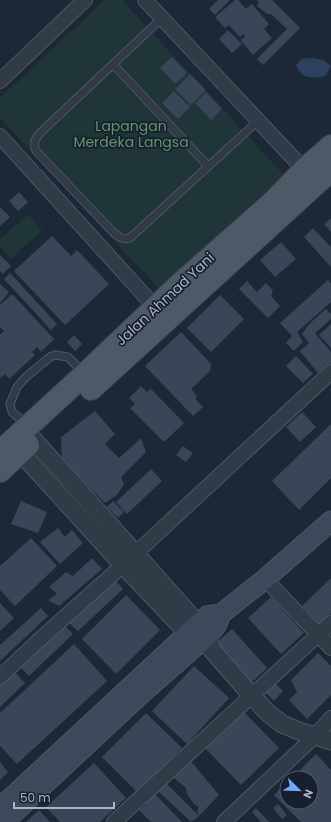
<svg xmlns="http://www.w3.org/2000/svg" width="331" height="822" font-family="Poppins,sans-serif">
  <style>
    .green { fill: #1f3538 }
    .water { fill: #2d415e }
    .building { fill: #394658 }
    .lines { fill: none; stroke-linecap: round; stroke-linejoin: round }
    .service-casing { stroke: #4e5766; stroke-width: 9 }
    .minor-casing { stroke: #4e5766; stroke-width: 16 }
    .tertiary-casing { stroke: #4e5766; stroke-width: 19 }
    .secondary-casing { stroke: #4e5766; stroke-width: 21 }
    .primary-casing { stroke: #3a4351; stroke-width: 24 }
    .service { stroke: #313a47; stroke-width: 7 }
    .minor { stroke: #313a47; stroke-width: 14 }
    .tertiary { stroke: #313a47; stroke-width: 17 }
    .secondary { stroke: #3e485b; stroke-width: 19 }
    .primary { stroke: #4e5968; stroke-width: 22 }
    .labels { text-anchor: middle; stroke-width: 3.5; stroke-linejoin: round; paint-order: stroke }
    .park-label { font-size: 14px; fill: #61976e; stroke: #171f2c }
    .street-label { font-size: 14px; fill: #aab4c5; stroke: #171f2c }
  </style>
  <rect width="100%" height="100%" fill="#1d2837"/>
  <path class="green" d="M105,0H122L284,175L161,291L0,118V98Z
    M28,214L42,230L11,259L0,246V239Z"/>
  <path class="water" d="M312,58L323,60L331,66L325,76C312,79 301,79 296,65L301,59Z"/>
  <path class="building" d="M218,0H230L215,15L209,9Z
    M235,0H238L246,9L252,4L269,24L264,29L272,38L253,55L241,41L242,38L244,39L245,36L243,34L240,37L229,25L225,28L215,17Z
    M257,0H272L300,28L263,65L257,59L287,29L271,14H267L257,6L259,2Z
    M228,30L242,44L232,53L219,39Z
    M172,57L187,73L175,84L160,68Z
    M190,74L206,90L191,105L175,89Z
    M174,91L190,107L178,119L162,103Z
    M206,92L222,109L211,120L195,103Z
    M19,192L28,202L18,211L9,201Z
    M0,207L10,217L0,226Z
    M331,218V232L324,224Z
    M313,228L331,247V267L304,237Z
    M52,236L71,256L77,250L109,284L65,325L14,271Z
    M281,242L296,259L275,277L260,260Z
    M0,255L11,266L3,274L0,271Z
    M10,273L57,324L51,330L4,279Z
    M328,280L331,284V302L297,332L303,342L294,351L286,343L292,336L280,323Z
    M247,281L257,292L266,283L273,290L271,296L280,306L268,318L239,289Z
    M0,284L9,292L0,303Z
    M12,294L54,339L41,352L37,347L32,352L35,355L9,379L5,374L0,378V335L4,331L0,327V305Z
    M220,295L244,319L211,352L187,328Z
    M326,309L331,314V319L315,333L331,352V363L318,373L300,351L309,343L302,334L309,324Z
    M331,324V348L319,335Z
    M181,332L211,364L210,371L191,389L197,396L195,399L203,407L193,416L145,366Z
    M74,335L82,344L75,351L67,342Z
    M296,356L313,374L303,383L286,366Z
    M141,386L147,392L151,389L184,423L164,442L130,408L135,404L129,398Z
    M95,411L115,434L105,444L119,458L141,438L146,452L121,477L124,484L117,495L105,503L62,460L61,437Z
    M302,412L316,427L300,442L286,427Z
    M331,424V478L299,510L272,481Z
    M183,446L193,453L186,462L176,455Z
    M151,469L162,481L127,514L116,502Z
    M21,501L47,512L38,533L11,524Z
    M113,501L124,512L118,518L107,507Z
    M58,528L65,537L72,530L83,543L60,564L40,542Z
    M31,538L57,566L15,606L0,590V566Z
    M92,558L102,569L59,606L48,600L57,594L49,587L66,572L73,576Z
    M331,578V613L319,624L302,606Z
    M115,579L123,589L78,631L68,622Z
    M126,595L160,630L116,674L82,639Z
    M271,597L304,633L281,654L248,618Z
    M0,603L14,618L0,631Z
    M41,608L48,616L0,661V645Z
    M65,626L73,634L29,676L20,667Z
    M232,629L267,668L251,683L216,643Z
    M74,644L107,681L17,764L0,746V713Z
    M318,653L331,666V695L307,719L289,700L297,692L291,680Z
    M194,666L229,698L187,744L152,711Z
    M14,671L25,683L0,707V684Z
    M274,682L283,691L274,701L265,692Z
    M243,711L279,748L241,785L205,748Z
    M146,713L182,748L137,792L102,757Z
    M316,754L331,770V822H301L274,795L287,782V802H311V778H292Z
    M190,760L219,795L199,816L191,822L157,790L165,782L199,816L197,811L199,807L194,804L187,794L186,788L168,773Z
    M0,762L8,772L0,780Z
    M94,763L126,798L100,822H60L46,807Z
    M153,792L182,822H151L139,810L146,805L142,802Z
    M278,804L287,815L282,819L273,808Z
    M256,808L269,822H261L252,812Z
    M39,810L50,822H26Z"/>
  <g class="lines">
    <defs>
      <path id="service" d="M162,18L40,133C35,139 33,143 36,151L113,232C118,236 122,240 130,238L259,120
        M113,64L208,166
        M26,424L12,412L10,404L17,387L26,377L50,357L55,355L68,357L84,373"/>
      <path id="minor" d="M145,0L310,176
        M0,81L85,0
        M0,136L155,307
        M135,554L331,372
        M265,579L331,648
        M0,677L37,642L123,565
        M114,822L331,623
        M224,822L315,736L331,718"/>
      <path id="tertiary" d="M24,429L208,635L211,649L252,696L268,713L282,724L299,731L331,741
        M12,443L123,565L197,643"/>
      <path id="secondary" d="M0,808L198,624L207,616L221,614L265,579L331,521
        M4,822L141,694L208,635L216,626L221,614"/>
      <path id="primary" d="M91,389L331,170
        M0,452L85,374L179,285L273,202L305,169L331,146
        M0,471L28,445"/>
    </defs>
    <use href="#service" class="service-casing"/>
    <use href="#minor" class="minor-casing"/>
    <use href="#tertiary" class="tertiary-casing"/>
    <use href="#secondary" class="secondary-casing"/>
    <use href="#primary" class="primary-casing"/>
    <use href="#service" class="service"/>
    <use href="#minor" class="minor"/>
    <use href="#tertiary" class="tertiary"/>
    <use href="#secondary" class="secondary"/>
    <use href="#primary" class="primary"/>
  </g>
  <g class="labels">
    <g class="park-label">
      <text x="131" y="131">Lapangan<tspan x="131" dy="16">Merdeka Langsa</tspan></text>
    </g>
    <g class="street-label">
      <text transform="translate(165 299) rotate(-43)" y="5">Jalan Ahmad Yani</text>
    </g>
  </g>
  <g transform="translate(299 790) rotate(113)"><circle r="19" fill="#171f2c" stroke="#525b69"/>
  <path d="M0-3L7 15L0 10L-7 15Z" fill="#75a8ff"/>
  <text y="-6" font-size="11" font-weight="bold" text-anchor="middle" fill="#aab4c5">N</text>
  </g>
  <path d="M14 802v6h100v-6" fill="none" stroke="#aab4c5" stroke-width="2"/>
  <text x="20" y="802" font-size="12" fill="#aab4c5" stroke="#171f2c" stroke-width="3" paint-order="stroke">50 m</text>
</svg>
